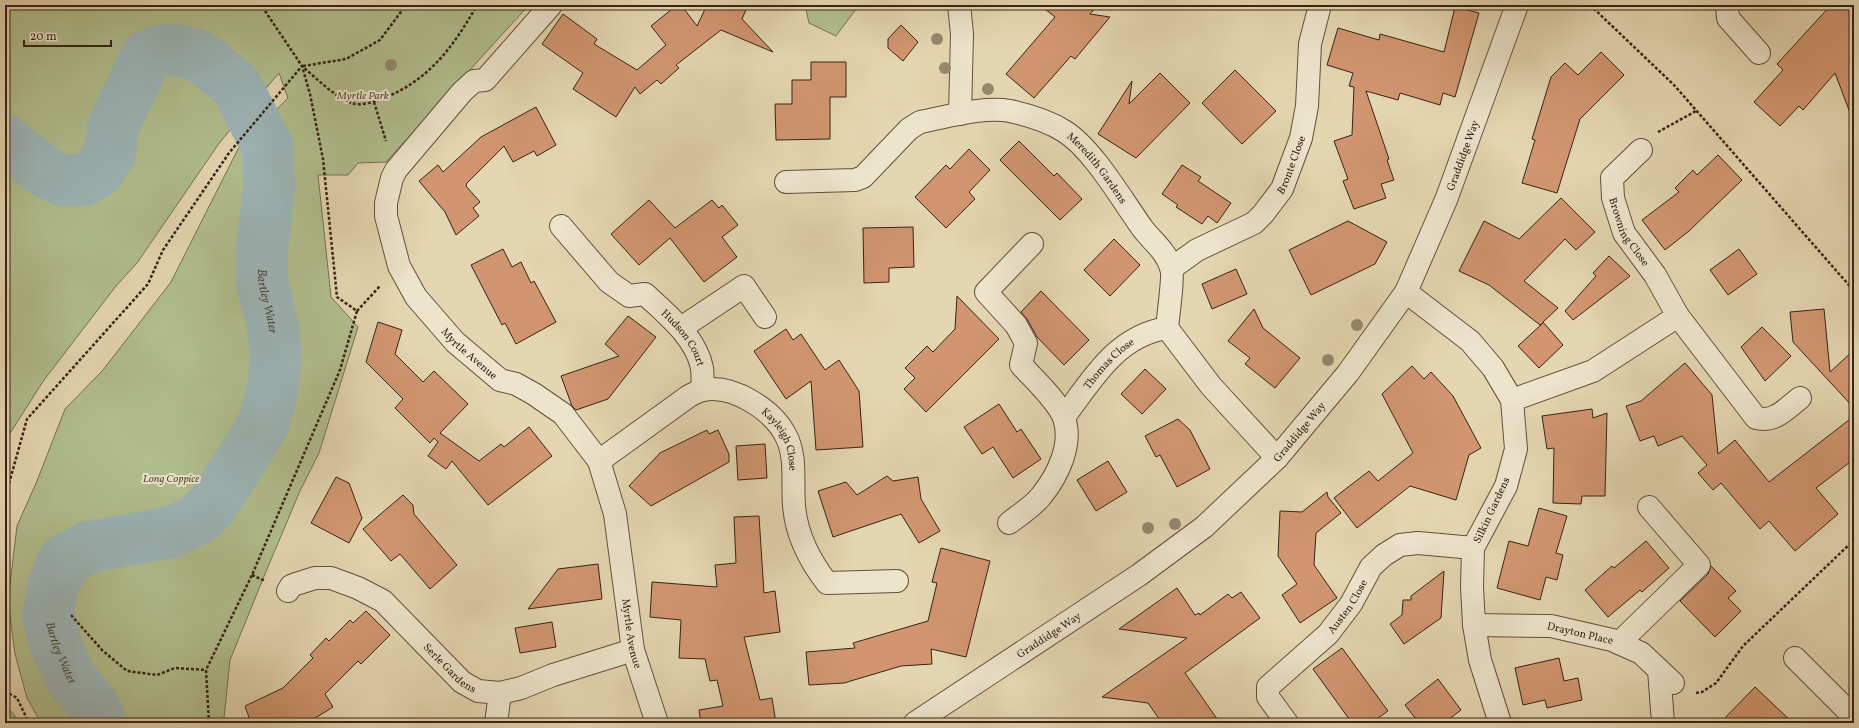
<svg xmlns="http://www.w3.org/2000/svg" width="1859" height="728" font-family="Vollkorn,serif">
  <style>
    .green { fill: #b1be8d; stroke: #747052 }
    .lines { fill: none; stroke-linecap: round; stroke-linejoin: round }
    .river { stroke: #9cb6b8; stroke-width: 52 }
    .building { fill: #d19670; stroke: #382217 }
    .minor-casing { stroke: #634f3d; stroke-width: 24 }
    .path { stroke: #382217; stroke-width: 2.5; stroke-dasharray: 3 2; stroke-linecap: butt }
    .minor { stroke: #ede4cc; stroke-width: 22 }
    .tree { fill: #96886c }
    .labels { text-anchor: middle; stroke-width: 4; stroke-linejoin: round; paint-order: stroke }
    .park-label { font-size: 11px; font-style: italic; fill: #564934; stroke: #ede4cc }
    .street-label { font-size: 11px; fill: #382217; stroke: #ede4cc }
    .water-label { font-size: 12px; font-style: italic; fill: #51473f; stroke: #ede4cc }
  </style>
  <rect width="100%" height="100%" fill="#e4d6b0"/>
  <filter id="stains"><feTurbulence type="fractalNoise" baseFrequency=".005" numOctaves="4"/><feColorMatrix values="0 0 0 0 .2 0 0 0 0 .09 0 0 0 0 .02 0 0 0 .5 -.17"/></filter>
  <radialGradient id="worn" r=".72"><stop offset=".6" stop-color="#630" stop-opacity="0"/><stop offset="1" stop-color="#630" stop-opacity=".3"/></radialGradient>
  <path class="green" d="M5,5H529L386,162L358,163L348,175H318L331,297L358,327L319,453L300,491L267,569L230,660L224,718L226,723H41L27,698L15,654L8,601L17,526L37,481L65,409L103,370L171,282L238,149L288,98L279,73L220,142L137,263L116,286L44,380L5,441Z
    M805,5H859L836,36L809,23Z
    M5,708L12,712L20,723H5Z"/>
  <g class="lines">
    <path class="river" id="s1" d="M5,140L40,169L62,180H84L99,171L110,153L113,127L147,55L166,49L195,54L214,67L237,87L268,148L269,189L262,249V281L273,328L276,358L273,387L263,425L214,503L197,520L171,532L89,547L63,561L53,587L48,615L56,645L71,679L93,705L101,723"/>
  </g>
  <path class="building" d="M677,5H681L697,26L707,5H748L742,19L773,52L721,30L676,65L679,68L661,84L657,80L640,94L635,87L616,117L573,89L583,73L542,44L563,14L597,39L594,44L637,70L666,45L651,26Z
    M1040,5H1098L1090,14L1110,17L1075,59L1071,56L1034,98L1006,74L1055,17Z
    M1831,5H1854V118H1852L1835,73L1803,110L1799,106L1780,126L1754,102L1783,70L1777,64Z
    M1455,7L1479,13L1455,97L1443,93L1440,105L1400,93L1398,100L1366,91L1389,159L1387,160L1394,180L1381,184L1386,198L1354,209L1343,181L1348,179L1334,141L1352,135L1354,87L1349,86L1353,73L1327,65L1338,28L1379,40L1380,34L1444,52Z
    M901,25L918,42L903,61L888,48V39Z
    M1601,52L1624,75L1580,119L1557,193L1522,183L1535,140L1532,139L1551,77L1565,63L1578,75Z
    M811,62H846V97H830V139L776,140L775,104H792V80H811Z
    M1235,70L1276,111L1242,144L1202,103Z
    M1160,73L1190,103L1136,158L1098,134L1132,81L1129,104Z
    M536,107L556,145L537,156L534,151L513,162L504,146L467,183L466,186L480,202L473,208L479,216L456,235L445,212L419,181L438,165L443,172L481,137Z
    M1019,141L1054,176L1057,173L1082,199L1060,220L1000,160Z
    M969,149L990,170L969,192L975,199L946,228L915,197L946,165L950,169Z
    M1718,155L1742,180L1689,231L1665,250L1642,220L1679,192L1675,188L1693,170L1697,175Z
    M1182,165L1201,177L1198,181L1231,203L1217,223L1208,216L1202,224L1176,207L1178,205L1162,194Z
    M1561,198L1595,232L1576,250L1565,239L1524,281L1558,308L1543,322L1563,345L1539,368L1518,346L1543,323L1540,325L1489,285L1459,271L1484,221L1519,239Z
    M649,200L675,228L712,200L719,208L722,205L738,225L722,237L737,257L704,282L670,238L639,265L611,234Z
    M1348,221L1387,242L1375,264L1311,295L1289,250Z
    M913,227L914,267L889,268V282L864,283L863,228Z
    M1114,239L1140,265L1110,296L1084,270Z
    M503,249L512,267L521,262L531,283L534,281L556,322L516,344L505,323L502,325L471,265Z
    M1739,249L1757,274L1728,295L1710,270Z
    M1609,256L1630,276L1573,320L1565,311L1596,276L1593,273Z
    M1236,269L1247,294L1212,309L1202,284Z
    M1041,291L1089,340L1064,365L1037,337L1027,319L1021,312Z
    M957,296L999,339L926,412L904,389L915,378L905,368L927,346L933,352L955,329Z
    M1254,309L1263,328L1300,358L1275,388L1245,364L1250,358L1228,341Z
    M1824,309L1830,372L1854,350V408L1793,342L1790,312Z
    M628,316L656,337L608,399L576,410L572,406L561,376L619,356L605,344Z
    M378,322L402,330L395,354L423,382L434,371L468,404L440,433L479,461L501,444L504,447L529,427L552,456L488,505L452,461L446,469L428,456L438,442L434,438L430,443L395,408L403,399L366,362Z
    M1762,327L1791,356L1765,381L1741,347Z
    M786,329L793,340L801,334L825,370L839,360L859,391L863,447L816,450L811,381L786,399L754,351Z
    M1685,363L1712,395L1718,454L1735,440L1769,482L1854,416V459L1816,488L1838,514L1795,551L1769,521L1760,529L1721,483L1713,490L1698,473L1707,465L1682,436L1658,446L1654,436L1640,441L1626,406L1641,401Z
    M1412,366L1424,379L1431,372L1453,396L1481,448L1469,455L1456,500L1410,486L1357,528L1334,498L1369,471L1378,481L1413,453L1382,394Z
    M1145,369L1166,389L1142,414L1121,394Z
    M999,404L1017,432L1021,429L1041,459L1013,478L993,447L982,454L964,427Z
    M1592,409L1593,418L1607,413L1605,496H1582L1581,504L1553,503L1554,448L1547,449L1542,416Z
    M1178,419L1190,430L1210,469L1177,487L1160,455L1156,457L1145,436Z
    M707,430L709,434L718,430L729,454V462L651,506L629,486L660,453Z
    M765,444L767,478L738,480L736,446Z
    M1108,461L1127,492L1096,511L1077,480Z
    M887,476L893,481L918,477L921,499L940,531L919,543L901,514L833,537L818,491L846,482L857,495Z
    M336,477L349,483L362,518L349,543L311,523Z
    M1327,492L1328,497L1341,513L1316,533L1314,565L1337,598L1300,623L1282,595L1297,584L1278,556L1280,511L1302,512Z
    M403,495L413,505L414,514L457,565L430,589L400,554L391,561L363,529Z
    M1539,508L1567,516L1556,553L1563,555L1557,580L1546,577L1540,600L1497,588L1509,541L1528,546Z
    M759,516L764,593L775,591L780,632L744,637L760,700L772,698L776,723H701L699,710L723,706L717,680L710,681L705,659L679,658L681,620L650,617L652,582L717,587L715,565L736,563L734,517Z
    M1646,541L1669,568L1642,592L1640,590L1608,617L1585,590L1612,566L1614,568Z
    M941,548L990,561L966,657L931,649L932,664L901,666L844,683L809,685L806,652L855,648L853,643L928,621L937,583L932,582Z
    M598,564L602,599L528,609L558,569Z
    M1711,566L1736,591L1728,598L1741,611L1715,637L1680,601L1708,574Z
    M1444,571L1441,618L1404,644L1390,624L1402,615L1403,600H1411V596Z
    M1177,588L1195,615L1199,613L1200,615L1228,594L1232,598L1241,592L1260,618L1185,673L1220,723H1162L1148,703L1102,697L1187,638L1119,629Z
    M366,611L390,635L361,664L358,661L325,694L333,707L307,723H251L245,706L283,688L313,658L310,655L326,638L329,641L350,620L353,623Z
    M552,622L556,647L520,653L515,628Z
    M1342,648L1388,711L1371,723H1352L1313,669Z
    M1559,658L1564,681L1578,678L1582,700L1547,708L1545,700L1523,705L1515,668Z
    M1438,679L1461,710L1444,723H1419L1405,705Z
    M1755,687L1793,723H1720Z"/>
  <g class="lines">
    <defs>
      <g id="minor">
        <path id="s2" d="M551,5L485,80L474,81L462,92L396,170L392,178L386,203V216L399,266L416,297L455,342L500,380L516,384L534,394L563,414L599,461L615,514L633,650L657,723"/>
        <path d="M959,5L962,34L960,114"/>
        <path d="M1727,5L1728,18L1759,53"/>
        <path id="s3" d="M1641,150L1612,178L1613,198L1624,233L1655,275L1678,316L1756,418C1774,423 1786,409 1800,398"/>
        <path id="s4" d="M786,182L855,180L863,177L909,129L920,122C947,117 983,106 1010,111C1028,115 1048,121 1064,131C1093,149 1122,200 1143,229C1152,241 1167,252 1171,268C1174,276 1168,316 1167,328L1211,386L1277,458"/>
        <path id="s5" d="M561,226L609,282L629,296L645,294C667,315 696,337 702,368C703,375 702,383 703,390"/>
        <path id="s6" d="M1172,268L1197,250L1254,223L1263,214L1282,189L1301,138L1307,106L1310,44L1320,5"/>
        <path d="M1406,292L1470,341L1493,368L1512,400L1516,449L1506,486L1473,548L1472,587L1474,625L1480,660L1500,723"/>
        <path d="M681,328L744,286L765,317"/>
        <path d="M1512,400L1593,371L1678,316"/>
        <path id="s7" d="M1064,417C1092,380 1116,336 1167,328"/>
        <path id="s8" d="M599,461L689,396C693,394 698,391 703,390C733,384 773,410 786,436C797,457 792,483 794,505C796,534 810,561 827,583L897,581"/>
        <path d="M1009,523C1019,515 1034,506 1042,495C1058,475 1073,444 1064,418C1058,401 1033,378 1021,365L1026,343L1016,325L986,292L1032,244"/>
        <path id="s9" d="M288,591L291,586L296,584L315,578H331L358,588L383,601L462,682L478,691L500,693L521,688L553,675L633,650"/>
        <path id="s10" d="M1474,625L1551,626L1612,640L1641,653L1673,683"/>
        <path d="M1619,643L1699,565L1649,507"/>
        <path d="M1795,658L1854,717"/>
        <path d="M1659,670L1663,723"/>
        <path d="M496,723L500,693"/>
        <path id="s11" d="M915,723L1139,575L1204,527L1277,458L1348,373L1406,292L1446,200L1517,5"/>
        <path id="s12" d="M1287,723L1268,697V687L1328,634L1351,604L1371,567L1384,555L1400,545L1418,543L1473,548"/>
      </g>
    </defs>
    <use href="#minor" class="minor-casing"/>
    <path class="path" d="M204,5H224
      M1590,5L1674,85L1854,291
      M303,66L346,59L380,40L406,5
      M374,102L386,141
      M1658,132L1696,111
      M357,311L380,286
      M5,498L27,419L148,284L163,250L229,153L302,66C316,78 335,97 351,103C359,106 370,103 378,100C426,84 453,48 477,5
      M252,575L265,581
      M71,615L102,650L127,671L157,675L175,668L206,670
      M5,691L17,698L29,723
      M1696,693L1702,692L1716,683L1743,646L1854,540
      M209,723L206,670L252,575L340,370L357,311L337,297L323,159L310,94L302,66L261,5"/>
    <use href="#minor" class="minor"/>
  </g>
  <g class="tree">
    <circle cx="937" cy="39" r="6"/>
    <circle cx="391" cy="65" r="6"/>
    <circle cx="945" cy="68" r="6"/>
    <circle cx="988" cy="89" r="6"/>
    <circle cx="1357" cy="325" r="6"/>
    <circle cx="1328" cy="360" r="6"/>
    <circle cx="1175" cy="524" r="6"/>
    <circle cx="1148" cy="528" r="6"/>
  </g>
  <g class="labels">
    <g class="park-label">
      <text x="363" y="99">Myrtle Park</text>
      <text x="171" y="482">Long Coppice</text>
    </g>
    <g class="street-label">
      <text dy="4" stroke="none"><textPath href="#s11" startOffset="808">Graddidge Way</textPath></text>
      <text dy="4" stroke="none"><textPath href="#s6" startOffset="164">Bronte Close</textPath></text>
      <text dy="4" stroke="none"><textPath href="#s4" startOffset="356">Meredith Gardens</textPath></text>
      <text dy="4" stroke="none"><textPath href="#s3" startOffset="98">Browning Close</textPath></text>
      <text dy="4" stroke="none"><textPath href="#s5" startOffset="173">Hudson Court</textPath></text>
      <text dy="4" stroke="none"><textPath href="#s2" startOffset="442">Myrtle Avenue</textPath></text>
      <text dy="4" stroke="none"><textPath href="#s7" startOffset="70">Thomas Close</textPath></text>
      <text dy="4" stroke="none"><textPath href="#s11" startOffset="484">Graddidge Way</textPath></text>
      <text dy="4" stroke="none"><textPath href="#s8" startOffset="227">Kayleigh Close</textPath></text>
      <text transform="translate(1491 510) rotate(-65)" y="4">Silkin Gardens</text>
      <text dy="4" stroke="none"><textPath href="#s12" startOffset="156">Austen Close</textPath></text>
      <text dy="4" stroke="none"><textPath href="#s2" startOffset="790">Myrtle Avenue</textPath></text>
      <text dy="4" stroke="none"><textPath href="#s11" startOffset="160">Graddidge Way</textPath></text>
      <text dy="4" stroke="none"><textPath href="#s10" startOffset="107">Drayton Place</textPath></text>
      <text dy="4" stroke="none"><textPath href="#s9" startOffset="199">Serle Gardens</textPath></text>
    </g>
    <g class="water-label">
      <text dy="4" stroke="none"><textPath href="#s1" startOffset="562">Bartley Water</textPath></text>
      <text dy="4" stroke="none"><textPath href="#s1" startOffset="1042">Bartley Water</textPath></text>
    </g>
  </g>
  <rect width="1859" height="728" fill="none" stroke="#e4d6b0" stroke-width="20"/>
  <rect x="6" y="6" width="1847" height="716" fill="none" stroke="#382217" stroke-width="2"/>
  <rect x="10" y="10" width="1839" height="708" fill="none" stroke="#382217"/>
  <path d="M24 40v6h87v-6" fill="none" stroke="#382217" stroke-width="2"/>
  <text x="30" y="40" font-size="12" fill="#382217" stroke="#ede4cc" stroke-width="3" paint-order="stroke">20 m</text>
  <rect width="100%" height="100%" filter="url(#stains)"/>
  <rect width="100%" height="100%" fill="url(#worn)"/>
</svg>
